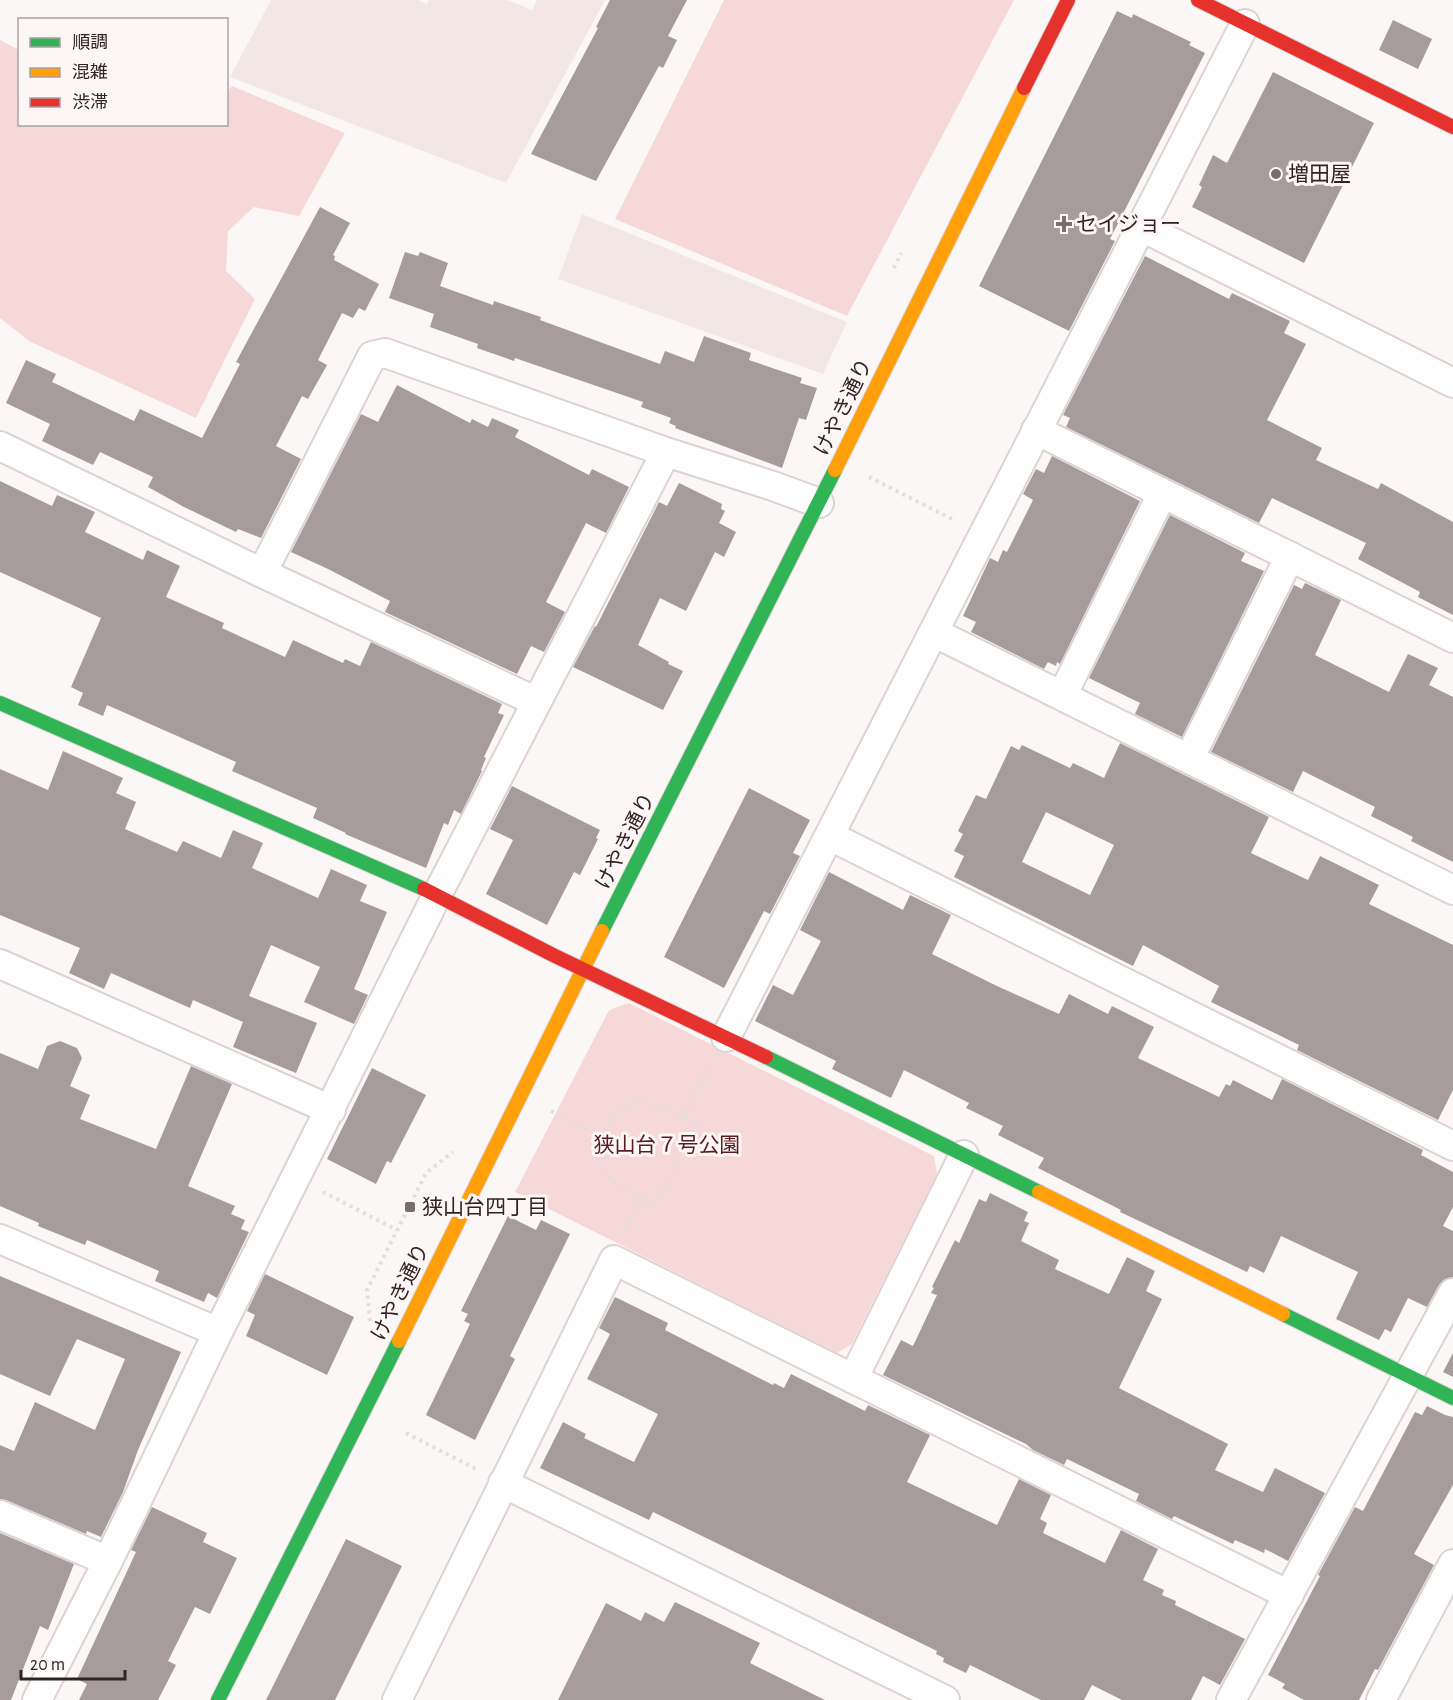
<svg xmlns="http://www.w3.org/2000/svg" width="1453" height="1700" font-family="'Alegreya Sans','Noto Sans JP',sans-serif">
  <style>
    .built { fill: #f3e7e6 }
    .green { fill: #f7d8d8 }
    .building { fill: #a69c9c; fill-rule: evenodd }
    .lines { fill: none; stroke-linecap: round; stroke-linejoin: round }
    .street-casing { stroke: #dcd3d3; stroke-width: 32 }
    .fast-casing { stroke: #dcd3d3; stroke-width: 16 }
    .slow-casing { stroke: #dcd3d3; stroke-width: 16 }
    .jam-casing { stroke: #dcd3d3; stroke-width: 16 }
    .path { stroke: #e1dfde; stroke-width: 4; stroke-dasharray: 3 4.5; stroke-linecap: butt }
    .street { stroke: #fffefe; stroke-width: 28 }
    .fast { stroke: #30b455; stroke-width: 14 }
    .slow { stroke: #ff9f0a; stroke-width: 14 }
    .jam { stroke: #e5322d; stroke-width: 14 }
    .poi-dot { fill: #776e6d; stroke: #fdf6f6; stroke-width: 2 }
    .labels { text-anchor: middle; stroke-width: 6; stroke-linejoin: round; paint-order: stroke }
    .poi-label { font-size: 21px; fill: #302423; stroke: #fdf6f6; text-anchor: start }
    .street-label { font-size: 21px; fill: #302423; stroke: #fdf6f6 }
    .park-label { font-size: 21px; fill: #591c20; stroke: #fdf6f6 }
  </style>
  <rect width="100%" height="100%" fill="#fcf7f7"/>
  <path class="built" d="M271,0H417L427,4L429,0H508L532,10L537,0H605L506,183L230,77Z
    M582,214L847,322L823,374L558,279Z"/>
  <path class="green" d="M724,0H1014L847,316L615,219Z
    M0,40L19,50L20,124H226L227,92L232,86L345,133L299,216L254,207L228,231L226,271L255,299L196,418L29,341L0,318Z
    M629,1003L934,1156L937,1174L852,1344L837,1353L515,1192L609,1010Z"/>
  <path class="building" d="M610,0H687L668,36L677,40L663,68L659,66L596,181L531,154L598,28L596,27Z
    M1117,11L1132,18L1133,14L1191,42L1189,45L1205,53L1110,239L1115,241L1069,331L979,286Z
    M1393,20L1432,39L1418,69L1379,50Z
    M1273,72L1374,123L1304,263L1192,207L1202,187L1199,185L1213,155L1227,163Z
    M320,207L350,223L333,255L335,256L334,260L379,284L365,311L359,308L353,318L342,313L318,360L327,365L308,399L302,396L276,446L301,459L261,538L238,529L236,532L184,507L148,487L153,477L100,452L93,465L42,441L50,424L6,403L26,360L56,374L52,382L134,421L140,409L202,438L240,364L236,362Z
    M405,252L418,256L420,252L448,263L440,286L493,305L494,301L541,317L540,320L660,364L665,351L694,362L704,336L751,353L749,360L802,378L800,383L817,388L806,420L799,418L782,468L675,428L676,426L669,423L671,418L641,407L643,402L515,358L514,361L477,348L478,344L430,327L434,314L389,298Z
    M1145,256L1229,299L1232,293L1290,321L1284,333L1306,344L1267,420L1322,448L1316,460L1378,489L1381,483L1453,522V615L1418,597L1420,592L1358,559L1366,543L1272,498L1259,523L1066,427L1070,418L1063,415Z
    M397,385L470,423L472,419L488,427L492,418L519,430L515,437L589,475L592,469L629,487L606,533L586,523L546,602L565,612L544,652L531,646L517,674L385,612L390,601L328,569L291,552L361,414L378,422Z
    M1052,456L1140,501L1060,664L1057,662L1056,666L1048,662L1044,669L971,632L976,622L963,616L990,558L998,562L1003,550L1007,552L1033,500L1023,494L1036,469L1044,473Z
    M0,481L52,506L57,495L95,512L85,532L143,560L147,550L180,566L166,597L224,623L222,628L285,657L293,640L343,663L345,659L360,666L371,642L502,704L498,713L504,715L484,757L486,758L481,770L482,771L461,814L454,810L448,825L444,823L426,868L345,834L346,833L313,818L317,808L232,771L236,762L107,705L103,716L78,705L83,693L71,687L101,618L0,572Z
    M679,483L722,504L721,509L725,511L719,523L736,532L724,557L715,552L686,611L660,598L638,645L669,662L668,664L683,671L663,710L573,667L595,626L596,627L659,502L667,506Z
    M1170,515L1245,553L1241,561L1264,571L1182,737L1135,714L1140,703L1089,678Z
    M1305,583L1341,600L1315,655L1389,692L1408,654L1438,668L1429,685L1453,697V862L1411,841L1413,837L1371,816L1375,807L1303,771L1293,792L1211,752L1294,585L1302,589Z
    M1120,743L1269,817L1251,853L1308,880L1320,856L1379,885L1369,904L1453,945V1090L1438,1120L1297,1050L1299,1045L1211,1002L1219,986L1143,945L1133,966L954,877L964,856L954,851L963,834L958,831L976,795L986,799L1011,746L1019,750L1022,745L1070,768L1073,763L1104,778ZM1046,812L1114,845L1090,895L1022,862Z
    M63,751L123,778L116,793L136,802L125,829L177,852L183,841L221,858L233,830L263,843L252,868L318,898L331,869L367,885L360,901L387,912L354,989L368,995L354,1024L304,1002L320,967L271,945L249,996L317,1023L296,1073L233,1047L243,1022L193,1000L190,1008L111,973L104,989L69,973L80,948L0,915V769L48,790Z
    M512,786L600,830L596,838L598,839L580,875L574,872L547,925L486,894L513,840L490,829Z
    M749,788L810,820L793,853L800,856L770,914L764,911L724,988L664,957Z
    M829,872L903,910L910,895L951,915L932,954L997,986L1059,1014L1069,994L1108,1014L1112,1006L1154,1027L1138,1058L1219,1097L1226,1084L1230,1086L1233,1080L1272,1100L1282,1079L1423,1150L1421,1155L1453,1172V1207L1443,1226L1453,1231V1277L1445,1279L1439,1285L1427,1307L1408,1298L1391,1332L1385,1329L1379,1340L1336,1319L1358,1272L1281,1236L1264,1273L1250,1266L1247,1272L1120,1212L1121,1210L1038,1168L1044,1158L998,1135L1003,1126L966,1108L969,1103L904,1070L891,1098L832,1069L836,1061L755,1021L773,985L793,995L821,941L800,930Z
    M60,1041L77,1048L82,1058L70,1086L90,1095L80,1119L156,1149L191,1066L232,1084L188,1186L235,1206L231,1214L245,1220L241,1229L249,1232L217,1298L208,1293L204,1302L155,1281L159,1271L87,1240L85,1245L38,1226L39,1223L0,1206V1053L38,1069L47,1046Z
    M372,1068L426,1095L391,1163L387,1161L376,1184L327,1159Z
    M990,1193L1028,1212L1024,1221L1029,1223L1021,1241L1059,1260L1055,1269L1109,1294L1127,1257L1155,1271L1146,1291L1162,1299L1119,1388L1228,1444L1215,1470L1263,1492L1275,1468L1325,1493L1288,1561L1265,1549L1264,1553L1235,1540L1233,1544L1174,1516L1172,1519L1136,1501L1139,1494L1067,1459L1064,1465L1033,1450L1026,1444L883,1375L901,1340L913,1346L937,1295L931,1293L934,1288L932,1287L955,1240L959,1243L979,1199L986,1202Z
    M508,1216L536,1230L541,1220L570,1234L510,1356L515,1359L475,1440L426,1415L470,1324L464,1321L468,1314L461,1311Z
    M265,1274L354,1317L327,1375L246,1336L255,1315L247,1311Z
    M0,1276L181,1352L138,1450L123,1492L101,1537L87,1531L86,1534L6,1500L0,1499V1445L14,1451L35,1402L95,1430L125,1359L77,1339L50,1396L0,1374Z
    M615,1297L668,1323L665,1330L773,1385L774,1383L784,1388L791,1374L865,1411L868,1405L930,1435L907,1482L997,1525L1019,1479L1051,1495L1040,1519L1047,1523L1043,1533L1105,1563L1121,1530L1158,1549L1143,1580L1164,1590L1162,1595L1176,1601L1175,1605L1245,1639L1220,1685L1203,1676L1191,1700H1122L1092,1685L1084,1700H1041L970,1665L966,1673L943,1662L944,1658L936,1654L937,1651L653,1512L649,1520L540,1468L563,1422L586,1434L584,1438L634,1462L658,1414L587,1379L610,1334L599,1328Z
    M1453,1353V1377L1443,1372Z
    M1427,1406L1445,1415L1453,1417V1485L1414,1554L1434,1565L1378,1670L1375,1669L1359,1700H1304L1282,1688L1285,1684L1268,1675L1320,1576L1318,1575L1355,1507L1363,1511L1415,1412L1422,1415Z
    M152,1507L207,1533L203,1542L237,1558L210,1614L195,1607L168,1661L176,1665L158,1700H79L87,1684L77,1679L136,1552L131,1550Z
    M0,1533L74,1564L48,1630L40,1626L11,1700H0Z
    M346,1539L402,1566L335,1700H266Z
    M675,1602L760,1643L750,1663L825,1700H558L606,1603L641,1621L645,1612L664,1622Z"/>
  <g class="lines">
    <defs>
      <path id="street" d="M1140,226L1453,383
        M1036,430L1453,638
        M0,446L262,573L537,702
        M262,573L372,356L385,353L666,452L773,486L819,503
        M935,633L1453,890
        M1062,696L1162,494
        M1189,759L1290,556
        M830,836L1453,1146
        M0,964L331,1110
        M726,1037L1245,24
        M0,1239L218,1332
        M853,1379L964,1155
        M503,1483L945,1700
        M0,1515L108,1561
        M37,1700L108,1561L218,1332L437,895L666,452
        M397,1700L614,1260L1289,1595
        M1231,1700L1453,1293
        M1381,1700L1453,1564"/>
      <path id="fast" d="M0,703L424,889
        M602,931L835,470
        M766,1057L1039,1192
        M1283,1314L1453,1398
        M218,1700L399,1341"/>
      <path id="slow" d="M835,470L1024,88
        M1039,1192L1283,1314
        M399,1341L602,931"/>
      <path id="jam" d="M1198,0L1453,127
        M1024,88L1068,0
        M424,889L553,955L766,1057"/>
    </defs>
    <use href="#street" class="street-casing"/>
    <use href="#fast" class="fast-casing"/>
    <use href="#slow" class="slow-casing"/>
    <use href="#jam" class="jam-casing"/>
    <path class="path" d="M894,268L901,253
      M869,477L956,521
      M551,1111L601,1137
      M323,1192L397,1230
      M641,1199C627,1190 609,1182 601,1167C589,1144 617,1103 639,1102C655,1102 669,1110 683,1116
      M624,1232L641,1199L655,1206L698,1124L683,1116L710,1066
      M370,1321L367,1290L426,1173L453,1152
      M406,1433L476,1469"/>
    <use href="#street" class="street"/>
    <use href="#fast" class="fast"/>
    <use href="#slow" class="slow"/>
    <use href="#jam" class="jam"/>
  </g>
  <g class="poi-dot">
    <circle cx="1276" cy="174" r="6"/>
    <path d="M1061 215h6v6h6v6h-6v6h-6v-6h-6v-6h6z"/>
    <rect x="404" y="1201" width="12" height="12" rx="3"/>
  </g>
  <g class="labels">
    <g class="poi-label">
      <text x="1288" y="181">増田屋</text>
      <text x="1076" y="231">セイジョー</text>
      <text x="422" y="1214">狭山台四丁目</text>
    </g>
    <g class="street-label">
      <text transform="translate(843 407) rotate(-64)" y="7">けやき通り</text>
      <text transform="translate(625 841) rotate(-63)" y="7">けやき通り</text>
      <text transform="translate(400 1292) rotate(-64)" y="7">けやき通り</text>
    </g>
    <g class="park-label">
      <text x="667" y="1152">狭山台７号公園</text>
    </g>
  </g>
  <rect x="18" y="18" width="210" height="108" fill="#fdf6f6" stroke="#aba2a2" stroke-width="1.5"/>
  <rect x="30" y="38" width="30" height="9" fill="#30b455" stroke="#aba2a2" stroke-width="1.5"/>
  <text x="72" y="48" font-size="18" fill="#302423">順調</text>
  <rect x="30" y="68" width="30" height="9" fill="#ff9f0a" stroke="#aba2a2" stroke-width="1.5"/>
  <text x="72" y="78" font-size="18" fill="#302423">混雑</text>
  <rect x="30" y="98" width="30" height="9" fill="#e5322d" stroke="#aba2a2" stroke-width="1.5"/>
  <text x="72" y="108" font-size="18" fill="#302423">渋滞</text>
  <path d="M21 1670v9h104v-9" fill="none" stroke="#302423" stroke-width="3"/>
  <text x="30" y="1670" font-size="18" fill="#302423" stroke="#fdf6f6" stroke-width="4.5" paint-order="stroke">20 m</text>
</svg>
